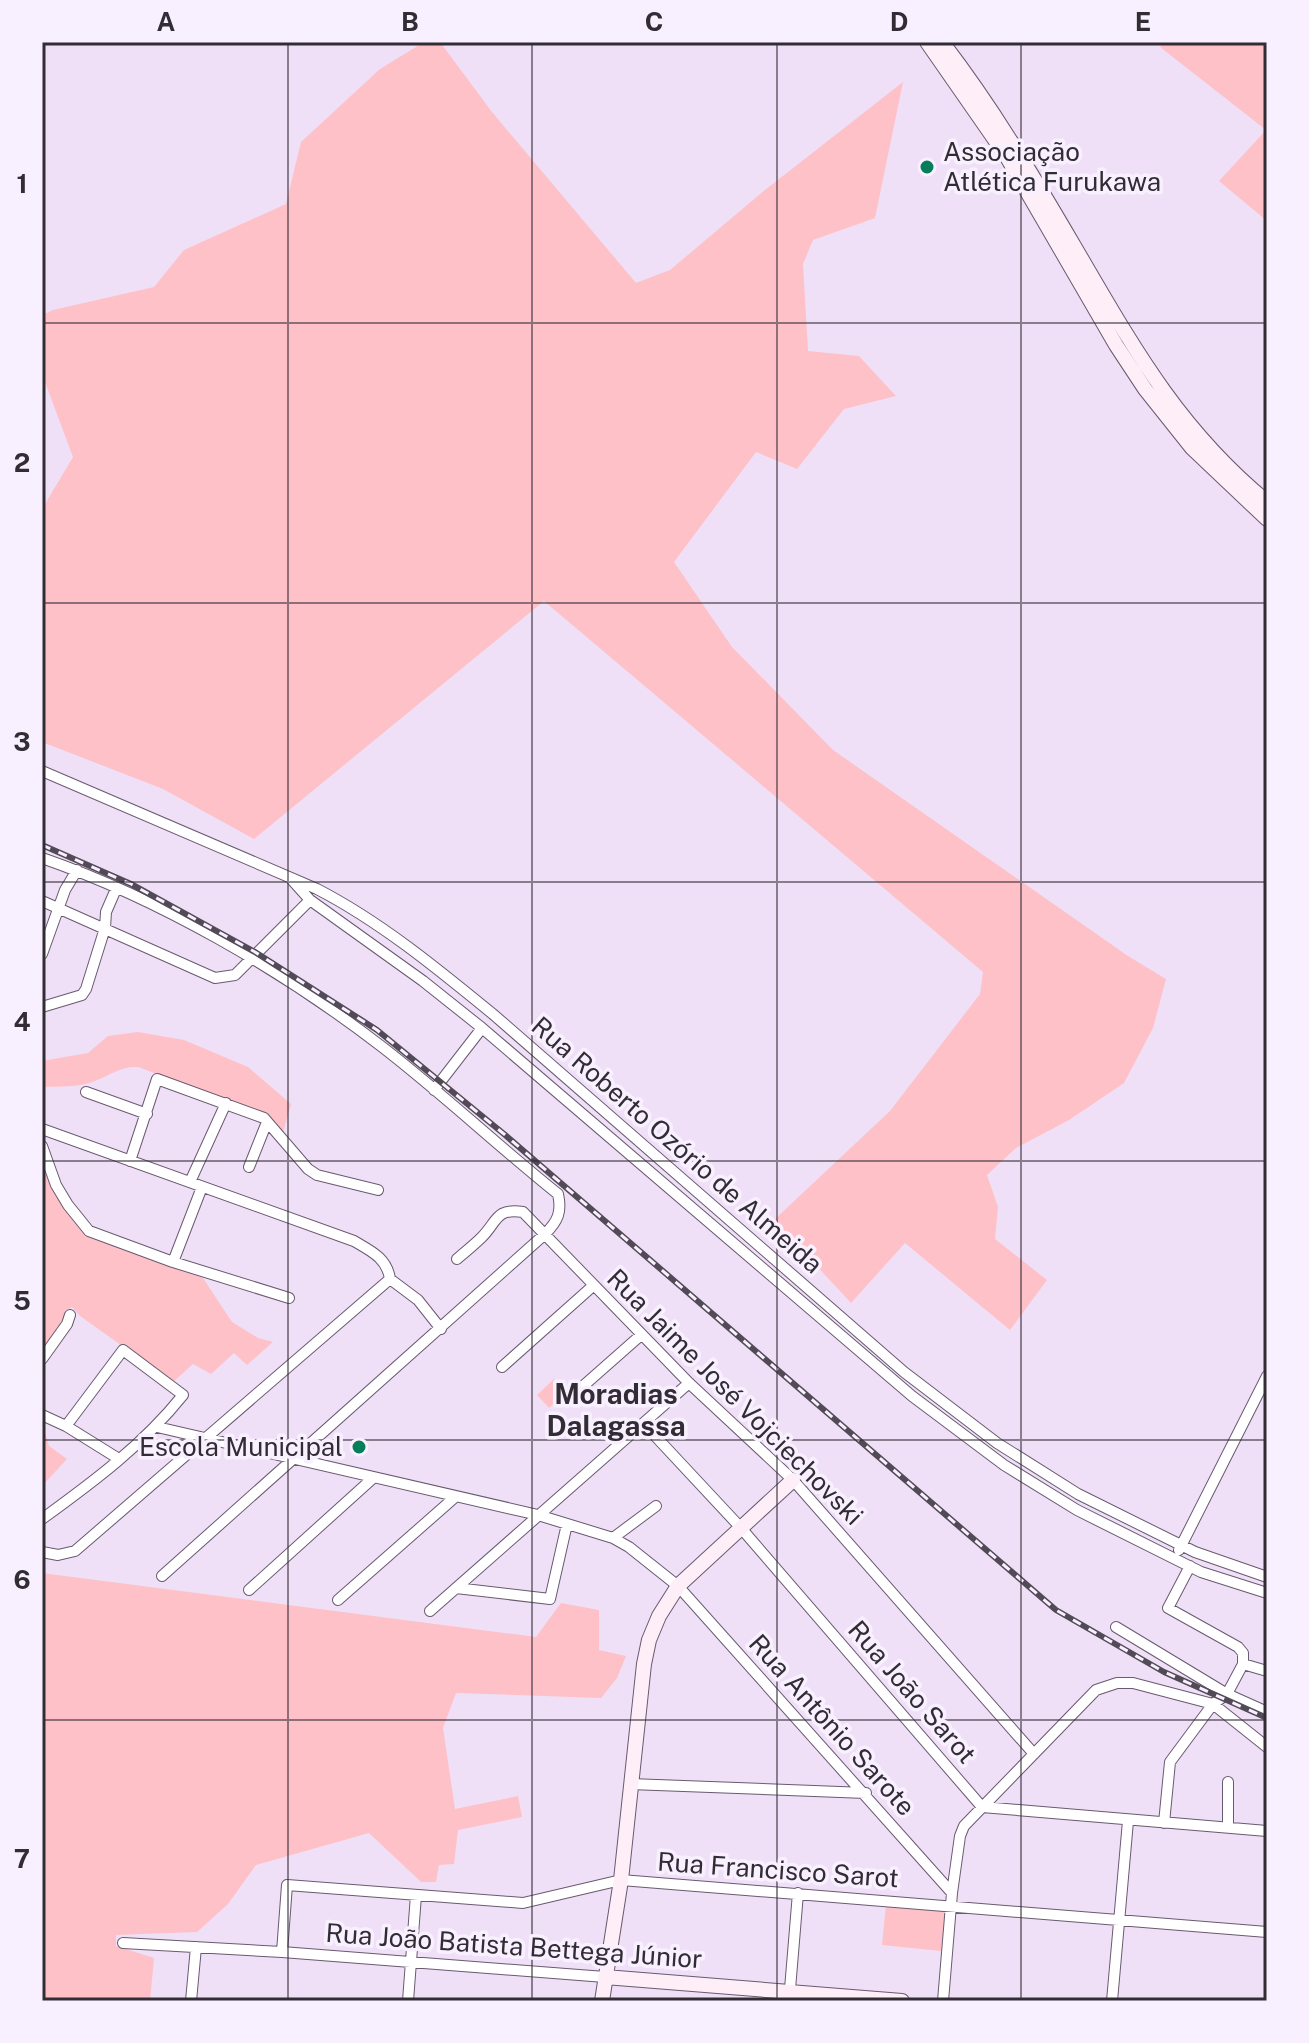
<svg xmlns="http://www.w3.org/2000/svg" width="1309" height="2043" font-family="'Public Sans',sans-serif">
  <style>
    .green { fill: #fec1c7 }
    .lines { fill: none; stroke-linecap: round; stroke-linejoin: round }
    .street-casing { stroke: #685a6f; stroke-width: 12 }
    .secondary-casing { stroke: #685a6f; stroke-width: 16 }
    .street { stroke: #fff; stroke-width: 10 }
    .secondary { stroke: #fdeef7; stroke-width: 14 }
    .rail-casing { stroke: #524a56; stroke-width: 6 }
    .rail { stroke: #f9f0ff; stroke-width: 3; stroke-dasharray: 9; stroke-linecap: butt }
    .grid { fill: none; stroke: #322c35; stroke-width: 2; stroke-opacity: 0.55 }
    .poi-dot { fill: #067e5c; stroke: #f9f0ff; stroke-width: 3 }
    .labels { text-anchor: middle; stroke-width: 7; stroke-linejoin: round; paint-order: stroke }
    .poi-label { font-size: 26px; fill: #322c35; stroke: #f9f0ff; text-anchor: start }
    .street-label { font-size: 26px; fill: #322c35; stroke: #f9f0ff }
    .neighbourhood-label { font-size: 28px; font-weight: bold; fill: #322c35; stroke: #f9f0ff }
    .neatline { fill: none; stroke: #322c35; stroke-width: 3 }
    .grid-label { font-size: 26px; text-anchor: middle; font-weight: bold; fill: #322c35 }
  </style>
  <rect width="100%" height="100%" fill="#efe0f8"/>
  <path class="green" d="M424,42H440L492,112L636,283L670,270L765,190L903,82L875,218L813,240L803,264L808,351L859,356L896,396L844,409L797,469L756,452L674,562L732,647L833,750L1128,956L1166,979L1153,1028L1124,1083L1069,1120L1016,1148L987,1175L998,1207L995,1239L1047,1280L1010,1330L905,1243L851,1303L774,1220L890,1111L980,994L983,972L544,601L254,839L163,789L42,742V509L73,457L42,374V315L53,310L154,287L184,250L286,204L301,142L380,69Z
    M1166,42H1267V221L1219,181L1266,130L1160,47Z
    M138,1032L184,1040L248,1067L291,1104L283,1133L263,1113L138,1067C120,1066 111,1075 95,1081C79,1088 59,1086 42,1087V1061L88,1053L108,1036Z
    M42,1162L44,1171L68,1213L91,1238L201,1275L232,1322L258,1338L273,1342L247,1365L234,1353L211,1374L193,1364L173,1382L80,1316L72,1307L65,1311V1323L42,1354Z
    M554,1379L567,1392L549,1408L537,1395Z
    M42,1423L49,1446L67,1459L42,1486Z
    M42,1573L536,1637L561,1603L599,1610V1650L626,1656L617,1678L601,1698L456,1693L443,1728L455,1809L518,1796L522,1817L458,1830L454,1864L439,1865L436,1882H421L369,1833L256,1865L228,1904L197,1932L116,1935V1946L154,1958L150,2001H42Z
    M886,1905L945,1910L941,1951L882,1945Z"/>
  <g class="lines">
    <defs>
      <path id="street" d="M42,771L317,889C381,922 439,970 494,1015L904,1372L997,1443L1078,1494L1195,1552L1267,1577
        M42,858C160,899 282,970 381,1046C442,1093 498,1146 558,1194C562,1212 558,1221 545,1234L162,1576
        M292,880L310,900L423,981L482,1028L912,1396L1004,1465L1077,1510L1201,1572L1267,1593
        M42,901L215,978L235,975L310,900
        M42,954L65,890L77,870
        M42,1007L82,995L86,989L105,928L106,912L116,889
        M434,1090L482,1028
        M86,1092L147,1114
        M42,1129L354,1241C371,1251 387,1258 390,1279
        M42,1146L56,1185L68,1205L89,1231L173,1262L289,1298
        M130,1161L157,1079L264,1118L308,1169L317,1175L378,1190
        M249,1167L267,1122
        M190,1182L226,1103
        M457,1259C465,1252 474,1245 482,1237C498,1221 495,1208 523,1212L689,1383L793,1480L1034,1754
        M173,1262L202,1187
        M390,1279L418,1300L441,1329
        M42,1359L67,1324L70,1315
        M502,1367L594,1285
        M582,1387L641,1335
        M42,1415L66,1426L119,1459
        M644,1424L741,1528L982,1807L1267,1831
        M157,1427L538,1515L613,1538L629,1547L678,1586L952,1893
        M42,1519C93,1482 143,1445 183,1395L123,1350L66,1426
        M613,1538L656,1506
        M1179,1550L1267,1376
        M42,1552L58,1555L75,1551L390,1279
        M456,1588L550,1599L567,1524
        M249,1590L372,1479
        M338,1600L454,1498
        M430,1611L689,1383
        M1116,1627L1227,1694L1265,1711
        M1243,1664L1267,1671
        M630,1784L866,1793
        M1164,1823L1170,1762L1213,1704L1227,1694L1243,1664V1653L1238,1647L1168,1608L1190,1566
        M1228,1827V1782
        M123,1943L282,1952L605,1977
        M282,1952L287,1885L523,1903L621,1880L1267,1932
        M191,2001L196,1947
        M408,2001L416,1895
        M789,2001L798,1893
        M943,2001L952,1893L960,1836L964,1826L1096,1690L1117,1683H1133L1213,1704L1267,1747
        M1112,2001L1128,1821"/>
      <path id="secondary" d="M927,42L1007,157L1116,345L1145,389L1192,448L1267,519
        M942,42C992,107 1033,176 1074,246C1132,345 1177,428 1267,502
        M605,1977L902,2001
        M602,2001L621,1880L644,1664L649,1640L659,1616L678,1586L793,1480"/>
    </defs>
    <use href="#street" class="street-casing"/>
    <use href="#secondary" class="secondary-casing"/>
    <use href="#street" class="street"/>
    <use href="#secondary" class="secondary"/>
    <defs>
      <path id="rail" d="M42,845L131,884L255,952L377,1030L504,1134L1056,1610L1164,1672L1267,1718"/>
    </defs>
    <use href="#rail" class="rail-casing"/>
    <use href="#rail" class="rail"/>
  </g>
  <path class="grid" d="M288,42V2001M532,42V2001M777,42V2001M1021,42V2001M42,323H1267M42,603H1267M42,882H1267M42,1161H1267M42,1440H1267M42,1720H1267"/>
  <g class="poi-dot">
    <circle cx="927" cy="167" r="8"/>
    <circle cx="359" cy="1447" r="8"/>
  </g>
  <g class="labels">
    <g class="poi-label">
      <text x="943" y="161">Associação<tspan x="943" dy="30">Atlética Furukawa</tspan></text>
      <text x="343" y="1456" text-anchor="end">Escola Municipal</text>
    </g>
    <g class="street-label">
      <text transform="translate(677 1145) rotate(41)" y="9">Rua Roberto Ozório de Almeida</text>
      <text transform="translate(735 1397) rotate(45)" y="9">Rua Jaime José Vojciechovski</text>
      <text transform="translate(912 1692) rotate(49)" y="9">Rua João Sarot</text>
      <text transform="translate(832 1725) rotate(48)" y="9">Rua Antônio Sarote</text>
      <text transform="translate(778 1870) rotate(4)" y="9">Rua Francisco Sarot</text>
      <text transform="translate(514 1946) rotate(4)" y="9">Rua João Batista Bettega Júnior</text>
    </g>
    <g class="neighbourhood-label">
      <text x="616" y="1404">Moradias<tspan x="616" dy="32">Dalagassa</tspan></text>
    </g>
  </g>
  <rect width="1309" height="2043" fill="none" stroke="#f9f0ff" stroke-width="88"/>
  <rect x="44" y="44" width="1221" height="1955" class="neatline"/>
  <g class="grid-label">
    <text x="166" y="31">A</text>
    <text x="410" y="31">B</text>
    <text x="654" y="31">C</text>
    <text x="899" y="31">D</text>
    <text x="1143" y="31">E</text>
    <text x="22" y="193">1</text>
    <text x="22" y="472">2</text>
    <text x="22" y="751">3</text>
    <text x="22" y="1031">4</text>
    <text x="22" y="1310">5</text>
    <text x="22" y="1589">6</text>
    <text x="22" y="1868">7</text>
  </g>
</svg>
